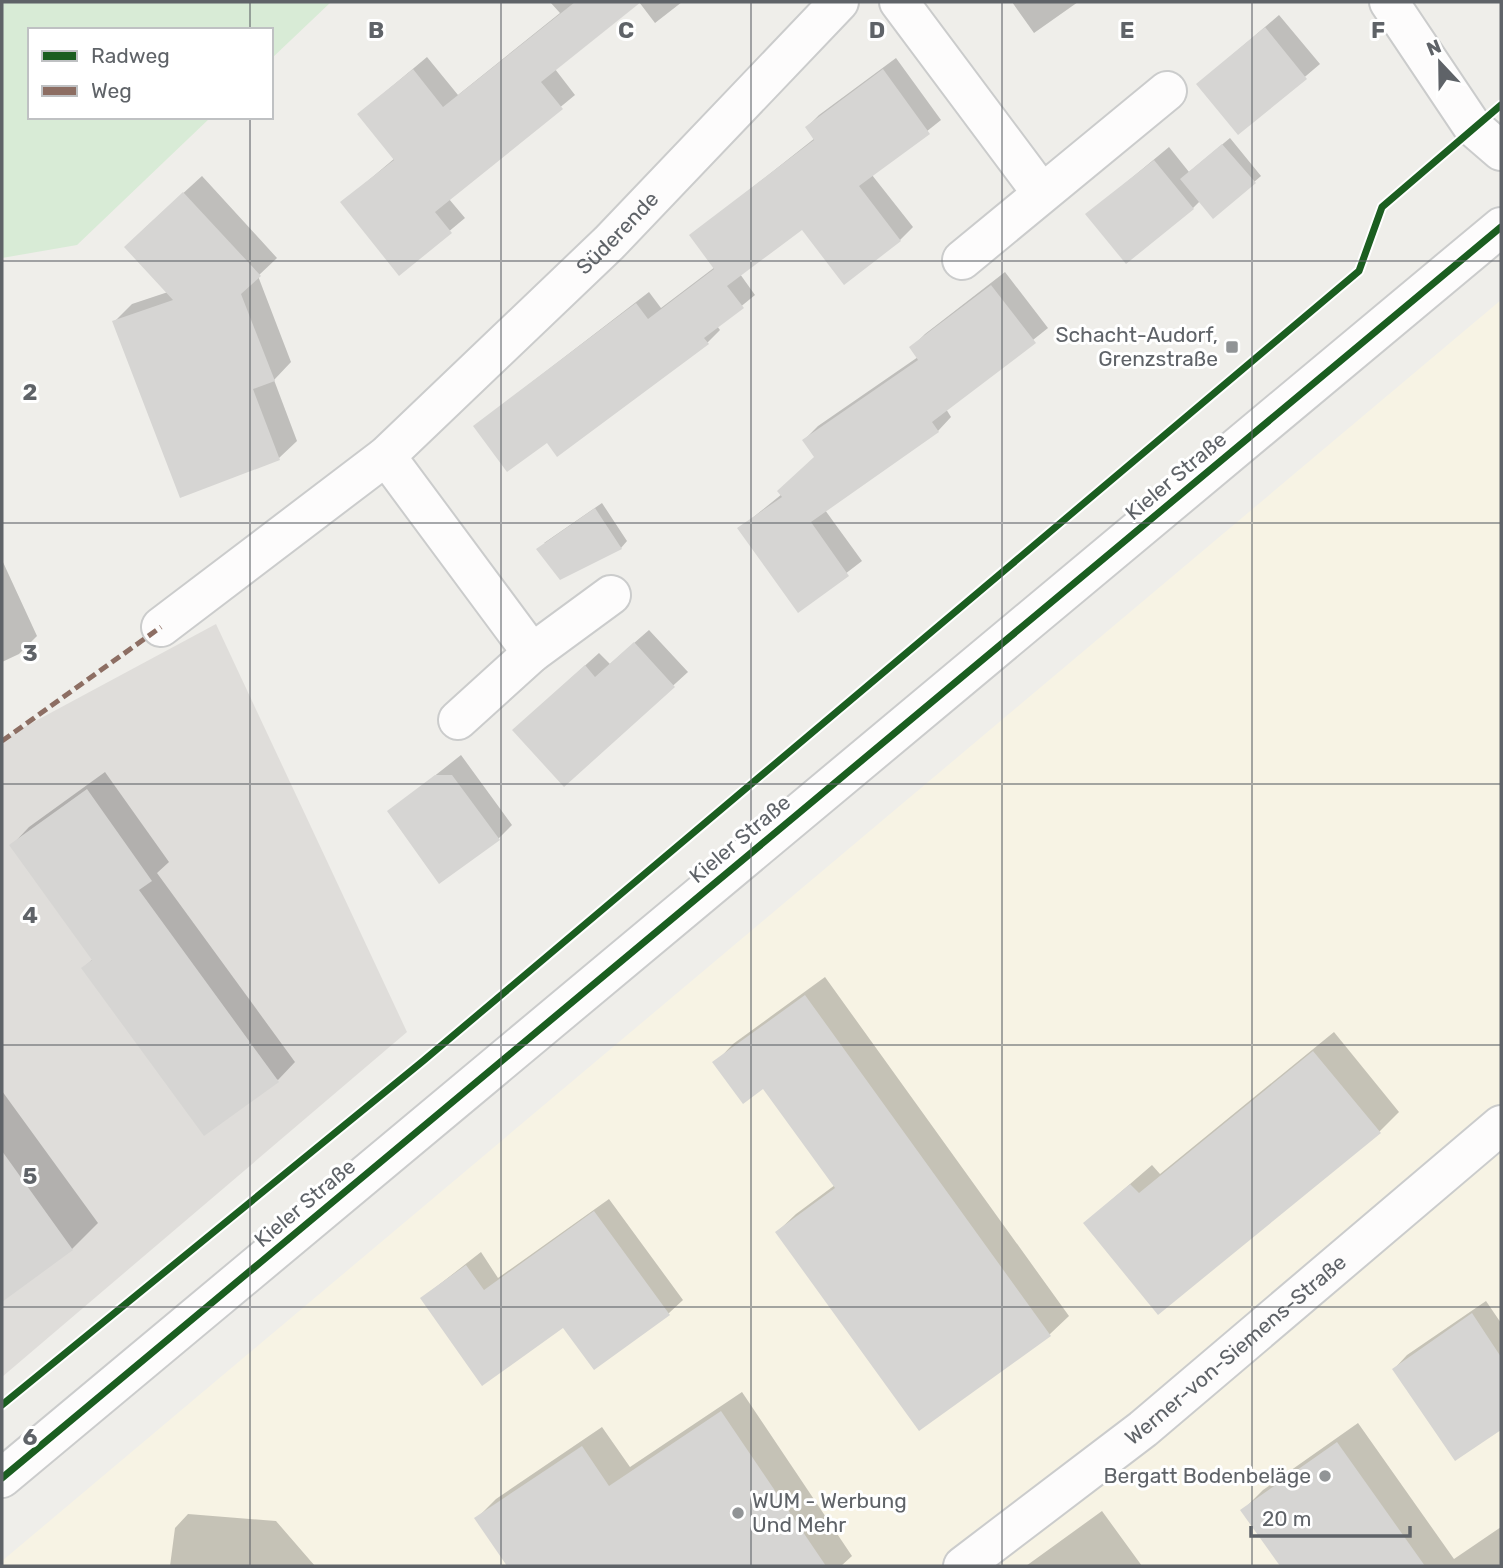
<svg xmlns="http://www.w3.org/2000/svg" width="1503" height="1568" font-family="Rubik,sans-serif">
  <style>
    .commercial { fill: #f7f3e4 }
    .industrial { fill: #dfddda }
    .green { fill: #d8ebd6 }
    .shadow { fill: #0003 }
    .building { fill: #d6d5d3 }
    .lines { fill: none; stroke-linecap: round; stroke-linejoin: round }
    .minor-casing { stroke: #cbcccc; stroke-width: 42 }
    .tertiary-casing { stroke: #cbcccc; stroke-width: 42 }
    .minor { stroke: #fdfcfc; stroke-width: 38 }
    .tertiary { stroke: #fdfcfc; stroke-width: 38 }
    .quiet { stroke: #8d6e63; stroke-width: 5; stroke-dasharray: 10 5; stroke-linecap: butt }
    .cycleway-casing { stroke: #fff; stroke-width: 11 }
    .cycleway { stroke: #1b5e20; stroke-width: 7 }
    .grid { fill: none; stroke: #5f6368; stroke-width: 2; stroke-opacity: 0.55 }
    .poi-dot { fill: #919496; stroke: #fff; stroke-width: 2.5 }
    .labels { text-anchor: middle; stroke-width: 6; stroke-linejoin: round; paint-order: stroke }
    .street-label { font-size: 21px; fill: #5f6368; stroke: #fff }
    .poi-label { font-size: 21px; fill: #5f6368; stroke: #fff; text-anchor: end }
    .grid-label { font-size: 23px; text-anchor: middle; font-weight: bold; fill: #5f6368; stroke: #fff; stroke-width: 6; stroke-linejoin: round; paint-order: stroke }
  </style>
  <rect width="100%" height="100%" fill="#efeeea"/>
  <path class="commercial" d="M1501,300V1566H2V1561Z"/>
  <path class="industrial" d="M216,624L407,1032L2,1377V739Z"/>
  <path class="green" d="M2,2H331L271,59V30H30V117H211L77,245L2,258Z"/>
  <path class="shadow" d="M550,2H638L555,69L575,95L449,199L465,218L399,273L343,202L395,158L359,114L427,57L458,95L560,13Z
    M639,2H682L655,23Z
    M1012,2H1078L1034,33Z
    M1279,15L1320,64L1239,133L1198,84Z
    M896,58L941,120L872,175L913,227L900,240L844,282L803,227L740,274L755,295L717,326L720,330L708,342L558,455L547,441L475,426L649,292L661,308L715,267L691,236L815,138L807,127L819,115Z
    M1230,138L1261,176L1254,182L1200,201L1193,208L1088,214L1169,147L1189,172Z
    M202,176L277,258L258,276L291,362L274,380L297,441L279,458L114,322L132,304L168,292L144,229Z
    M1005,272L1048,328L946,409L951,417L938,431L825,510L862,561L798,610L740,528L782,494L816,457L804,440L818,426L918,357L911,348L925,334Z
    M602,503L627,541L621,548L544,543Z
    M2,560L37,636L19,654L2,662Z
    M649,630L688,672L564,785L528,717L599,653L610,664Z
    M461,755L512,825L498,839L389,812Z
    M105,772L169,862L157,873L295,1062L278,1080L83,968L93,959L12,845L29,827Z
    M825,977L1069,1316L1050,1334L920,1429L777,1232L796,1214L835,1185L764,1087L715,1063L733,1044Z
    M1334,1032L1399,1112L1379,1132L1085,1223L1152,1165L1160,1174Z
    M2,1091L98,1223L72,1249L2,1300Z
    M609,1199L683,1300L669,1313L594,1368L564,1326L422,1298L481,1252L498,1278Z
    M1486,1301L1501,1323V1427L1455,1459L1394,1369L1407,1355Z
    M742,1392L852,1556L841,1566H509L476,1519L496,1499L602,1427L630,1467Z
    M1358,1423L1454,1559L1501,1527V1566H1282L1243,1510L1263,1490Z
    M1102,1511L1142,1566H1026Z
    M188,1514L276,1521L315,1566H170L175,1528Z"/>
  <path class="building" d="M575,2H641L541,82L563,109L435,212L452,233L399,276L340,202L394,160L357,114L413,69L443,107Z
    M1265,27L1307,79L1238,135L1196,84Z
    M883,69L930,134L859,186L901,241L844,285L802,230L727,286L744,308L704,338L709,344L557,457L547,443L507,472L473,426L636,303L648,319L714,269L689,235L814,140L805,127Z
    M1222,144L1256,183L1213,219L1180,179Z
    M1154,160L1194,209L1126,264L1085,214Z
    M183,192L261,276L241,294L275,381L253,389L280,460L180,498L112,321L173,300L124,247Z
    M991,285L1036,343L932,422L939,432L811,522L849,576L798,613L737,528L782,497L777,491L814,457L802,440L918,360L909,347Z
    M595,508L622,549L560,580L536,549Z
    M634,642L675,687L564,787L512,730L585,665L595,677Z
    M435,775H452L500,840L439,884L387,811Z
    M87,789L152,881L139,890L279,1082L204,1136L81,968L92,960L9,845Z
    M805,995L1051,1336L919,1431L775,1232L835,1188L763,1089L743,1104L712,1062Z
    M1313,1051L1381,1133L1158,1315L1083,1223L1130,1184L1139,1193Z
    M2,1151L73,1250L2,1302Z
    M594,1211L670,1315L594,1370L563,1328L482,1386L420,1298L466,1265L484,1290Z
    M1472,1313L1501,1357V1430L1455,1461L1392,1369Z
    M721,1411L826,1566H507L474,1518L582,1446L609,1486Z
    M1337,1442L1425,1566H1280L1240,1510Z"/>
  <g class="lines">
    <defs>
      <g id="minor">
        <path d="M899,2L1041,192"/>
        <path d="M1389,2L1472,126L1501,151"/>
        <path d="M962,260L1167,91"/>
        <path d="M386,456L532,653"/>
        <path id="s1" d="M161,627L386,456L609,243L839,2"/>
        <path d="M458,720L532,653L611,595"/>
        <path id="s2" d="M963,1566L1143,1429L1501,1125"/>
      </g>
      <path id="tertiary" d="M2,1478L1501,227"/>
    </defs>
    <use href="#minor" class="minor-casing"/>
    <use href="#tertiary" class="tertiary-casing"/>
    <use href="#minor" class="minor"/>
    <use href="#tertiary" class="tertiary"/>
    <path class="quiet" d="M2,741L161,627"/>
    <defs>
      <path id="cycleway" d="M2,1405L423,1061L1359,271L1382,207L1501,105
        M2,1478L1501,227"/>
    </defs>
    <use href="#cycleway" class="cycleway-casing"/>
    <use href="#cycleway" class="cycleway"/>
  </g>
  <path class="grid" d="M250,2V30M501,2V1566M751,2V1566M1002,2V1566M1252,2V1566M250,117V1566M2,261H1501M2,523H1501M2,784H1501M2,1045H1501M2,1307H1501"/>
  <g class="poi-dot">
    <rect x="1225" y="340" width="14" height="14" rx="3.5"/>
    <circle cx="1325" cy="1476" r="7"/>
    <circle cx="738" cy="1513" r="7"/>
  </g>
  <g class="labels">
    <g class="street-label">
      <text dy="7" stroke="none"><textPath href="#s1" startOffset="604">Süderende</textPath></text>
      <text transform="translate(1176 476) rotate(-40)" y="7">Kieler Straße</text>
      <text transform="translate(740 839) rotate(-40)" y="7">Kieler Straße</text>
      <text transform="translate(305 1203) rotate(-40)" y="7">Kieler Straße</text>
      <text dy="7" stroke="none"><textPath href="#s2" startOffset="348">Werner-von-Siemens-Straße</textPath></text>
    </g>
    <g class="poi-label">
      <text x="1218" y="342">Schacht-Audorf,<tspan x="1218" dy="24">Grenzstraße</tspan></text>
      <text x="1311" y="1483">Bergatt Bodenbeläge</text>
      <text x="752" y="1508" text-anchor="start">WUM - Werbung<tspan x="752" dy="24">Und Mehr</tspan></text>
    </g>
  </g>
  <g class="grid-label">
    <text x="376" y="38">B</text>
    <text x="626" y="38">C</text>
    <text x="877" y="38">D</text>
    <text x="1127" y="38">E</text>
    <text x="1378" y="38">F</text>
    <text x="30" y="400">2</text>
    <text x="30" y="661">3</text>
    <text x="30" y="923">4</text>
    <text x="30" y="1184">5</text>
    <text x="30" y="1445">6</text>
  </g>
  <rect width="1503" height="1568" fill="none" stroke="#5f6368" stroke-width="7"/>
  <rect x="28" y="28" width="245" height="91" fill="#ffffff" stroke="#bfc1c3" stroke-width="2"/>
  <rect x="42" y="51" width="35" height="10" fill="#1b5e20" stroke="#bfc1c3" stroke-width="2"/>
  <text x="91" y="63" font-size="21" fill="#5f6368">Radweg</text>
  <rect x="42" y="86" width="35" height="10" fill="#8d6e63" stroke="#bfc1c3" stroke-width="2"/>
  <text x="91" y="98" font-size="21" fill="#5f6368">Weg</text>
  <g transform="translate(1440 63) rotate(338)" stroke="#ffffff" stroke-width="5" paint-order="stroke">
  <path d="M0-5L12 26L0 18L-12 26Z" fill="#5f6368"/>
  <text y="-10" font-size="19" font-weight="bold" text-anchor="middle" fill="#5f6368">N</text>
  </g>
  <path d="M1251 1526v10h159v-10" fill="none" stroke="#5f6368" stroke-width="3.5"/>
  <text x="1262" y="1526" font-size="21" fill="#5f6368" stroke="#ffffff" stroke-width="5" paint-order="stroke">20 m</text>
</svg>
